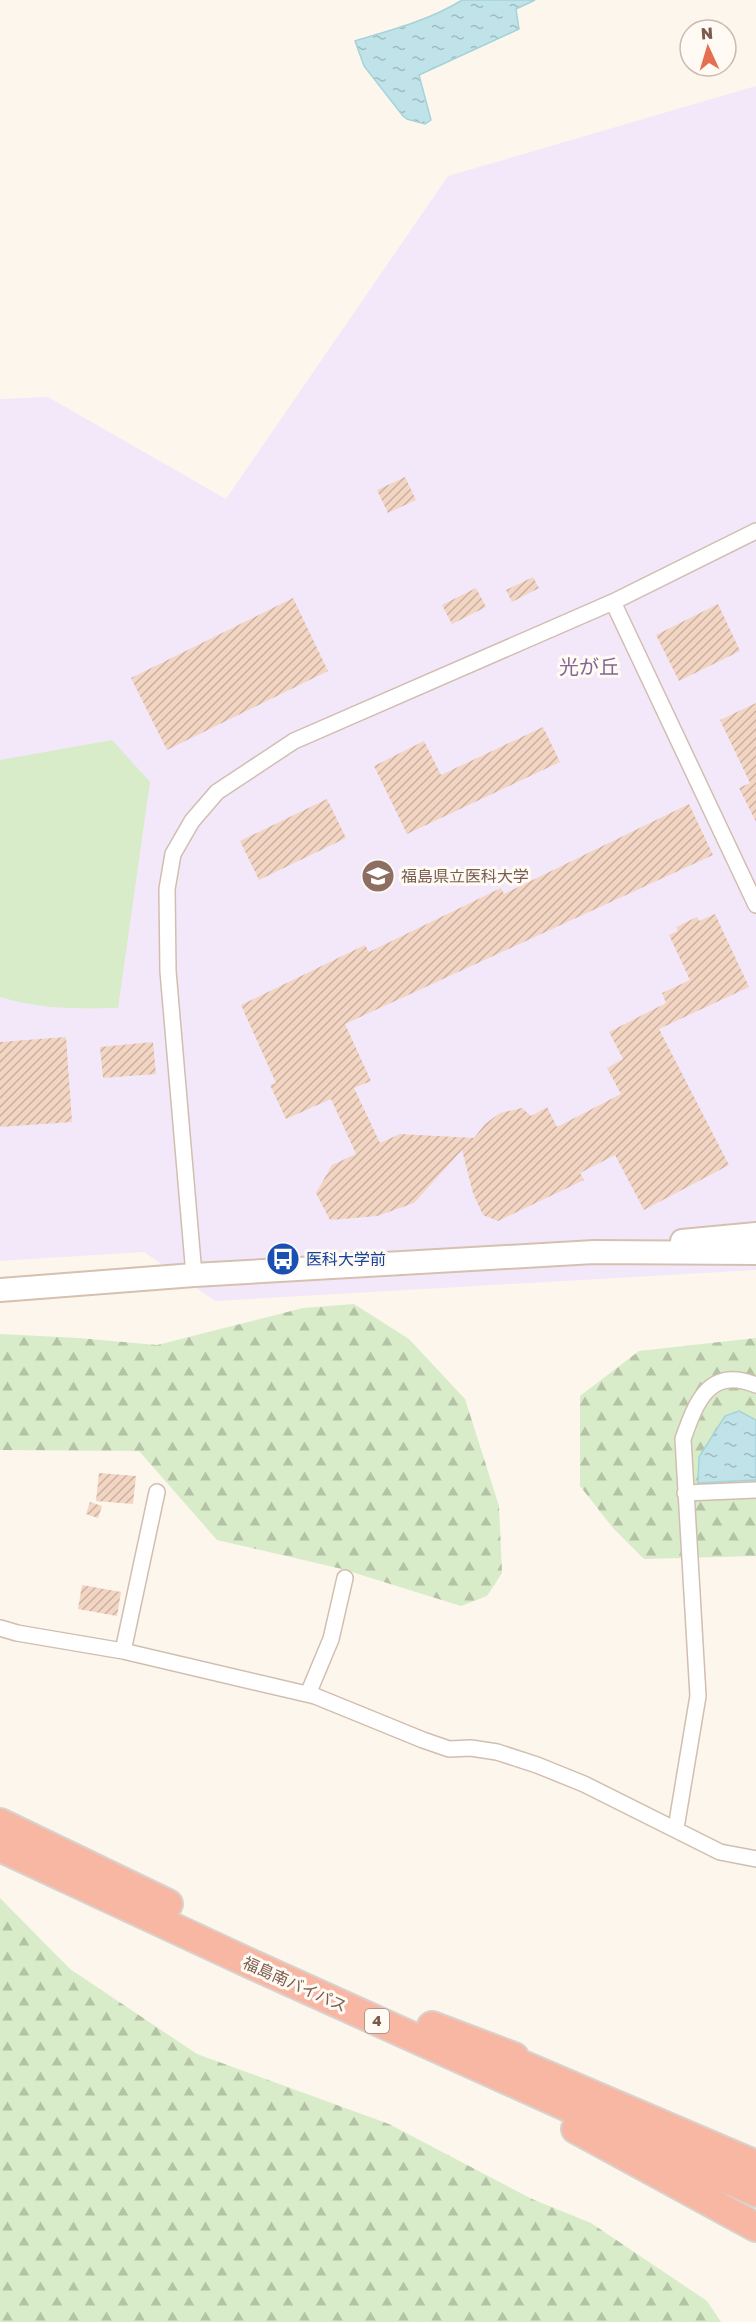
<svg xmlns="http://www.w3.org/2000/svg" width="756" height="2322" font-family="'Golos Text','Noto Sans JP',sans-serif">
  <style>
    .education { fill: #f3e8fa }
    .forest { fill: url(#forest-firs) }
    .pitch { fill: #d8ecc9 }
    .water { fill: url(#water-ripples); stroke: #a5d3da; stroke-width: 1.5 }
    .building { fill: url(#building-hatch) }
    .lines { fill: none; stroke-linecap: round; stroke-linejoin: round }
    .street-casing { stroke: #d1beb0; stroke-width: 18 }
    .secondary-casing { stroke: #d6c0b0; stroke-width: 26 }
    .highway-casing { stroke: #dad1cd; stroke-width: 32 }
    .street { stroke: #fff; stroke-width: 15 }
    .secondary { stroke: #fff; stroke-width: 22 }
    .highway { stroke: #f7b7a3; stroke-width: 28 }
    .labels { text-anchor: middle; stroke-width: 6; stroke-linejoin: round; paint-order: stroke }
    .shield { fill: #fffaf3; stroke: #a28b7f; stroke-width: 1.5 }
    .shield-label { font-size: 15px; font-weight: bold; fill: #7a5c4d }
    .education-label { font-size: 16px; fill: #785e54; stroke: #fffaf3; text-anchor: start }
    .transit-label { font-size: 16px; fill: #164399; stroke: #fffaf3; text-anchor: start }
    .street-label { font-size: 16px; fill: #7a5c4d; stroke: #fffaf3 }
    .quarter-label { font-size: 20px; fill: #846695; stroke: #fffaf3 }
  </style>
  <defs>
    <pattern id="forest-firs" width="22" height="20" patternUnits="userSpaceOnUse" patternTransform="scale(1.5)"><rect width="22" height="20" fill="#d8ecc9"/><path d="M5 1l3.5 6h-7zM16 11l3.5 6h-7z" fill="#b4c2a5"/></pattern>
    <pattern id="water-ripples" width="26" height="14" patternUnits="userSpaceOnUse" patternTransform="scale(1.5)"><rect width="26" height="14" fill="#bfe3e8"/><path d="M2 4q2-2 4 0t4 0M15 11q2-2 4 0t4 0" fill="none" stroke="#a0bbbe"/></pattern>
    <pattern id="building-hatch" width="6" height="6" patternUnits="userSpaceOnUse" patternTransform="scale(1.5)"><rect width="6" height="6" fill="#f3d5c3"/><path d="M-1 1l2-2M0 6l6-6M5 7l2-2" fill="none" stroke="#cab0a1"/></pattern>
  </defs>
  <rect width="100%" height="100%" fill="#fdf6ec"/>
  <path class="education" d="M756,86V1270L215,1301L144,1252L0,1261V399L48,397L226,499L448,176Z"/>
  <path class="forest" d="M354,1304L409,1339L465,1399L499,1506L502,1573L487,1596L461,1606L342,1569L217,1540L139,1451L0,1450V1334L79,1338L157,1345L303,1308Z
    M756,1338V1556L644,1559L613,1528L580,1486V1396L639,1351Z
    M0,1898L70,1969L197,2054L389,2124L532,2199L591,2223L707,2301L721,2322H0Z"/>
  <path class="pitch" d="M112,740L150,782L118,1008C76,1009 41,1009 0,997V760Z"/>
  <path class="water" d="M462,0H535L516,9L519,29L419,75L431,120L425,124L407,119L403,116L364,66L355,41C391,30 430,20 462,0Z
    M739,1411L756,1420V1480L698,1483L699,1457L725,1416Z"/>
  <path class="building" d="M405,477L416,500L388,513L377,490Z
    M533,577L539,588L512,602L506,590Z
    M476,588L486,607L452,624L442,605Z
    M293,598L328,671L167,750L131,678Z
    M718,604L740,651L679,681L656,635Z
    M756,703V822L739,788L750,783L720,720Z
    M543,727L560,762L407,834L374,766L424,741L441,775Z
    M327,799L346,838L259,880L240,841Z
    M689,804L713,855L345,1024L371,1081L354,1088L380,1143L400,1134L474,1138L485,1124L500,1113L522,1108L531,1116L547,1107L557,1127L621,1094L607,1068L623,1059L609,1032L666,1003L662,993L690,980L669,935L678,931L676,927L697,917L699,921L715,914L749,987L659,1029L729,1165L644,1210L615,1155L580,1173L584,1180L498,1221L483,1215L473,1193L462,1150L414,1203L377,1216L330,1220L316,1193L332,1165L356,1154L331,1099L286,1119L270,1085L276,1083L241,1005L365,945L369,952L501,888L504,894Z
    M66,1037L72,1122L0,1127V1042Z
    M153,1042L156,1074L103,1078L100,1047Z
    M99,1473L136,1476L133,1504L96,1501Z
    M90,1502L102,1506L98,1518L86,1514Z
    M82,1585L121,1592L117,1616L78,1609Z"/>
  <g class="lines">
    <defs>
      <path id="street" d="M613,602L756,905
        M194,1275L168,971L167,889L173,854L192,821L217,792L294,741L613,602L756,531
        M685,1493L756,1490
        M0,1628L17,1633L123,1651L315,1696L423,1740L449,1749L471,1748L497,1752L537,1765L584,1784L720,1852L756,1859
        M123,1651L157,1492
        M308,1694L331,1639L345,1578
        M676,1828L698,1696L683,1439C696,1402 709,1366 756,1385"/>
      <path id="secondary" d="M682,1241L756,1234
        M0,1290L194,1275L594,1252L756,1253"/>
      <path id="highway" d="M0,1823L168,1904
        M0,1847L249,1963L756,2192
        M432,2026L514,2057
        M494,2053L756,2165
        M576,2129L756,2227"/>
    </defs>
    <use href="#street" class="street-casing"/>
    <use href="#secondary" class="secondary-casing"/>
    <use href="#highway" class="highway-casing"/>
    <use href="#street" class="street"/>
    <use href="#secondary" class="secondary"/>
    <use href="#highway" class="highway"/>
  </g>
  <defs>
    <symbol id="university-disc" viewBox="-11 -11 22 22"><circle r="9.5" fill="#8d6e63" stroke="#fffaf3"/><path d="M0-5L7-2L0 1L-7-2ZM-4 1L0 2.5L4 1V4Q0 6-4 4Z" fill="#fff"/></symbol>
    <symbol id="bus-disc" viewBox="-11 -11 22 22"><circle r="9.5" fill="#1a4fb4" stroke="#fffaf3"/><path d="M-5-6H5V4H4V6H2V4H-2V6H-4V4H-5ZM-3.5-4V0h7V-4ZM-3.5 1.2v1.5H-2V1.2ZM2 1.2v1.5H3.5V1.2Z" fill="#fff"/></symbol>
  </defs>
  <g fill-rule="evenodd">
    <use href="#university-disc" x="359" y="857" width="38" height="38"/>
    <use href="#bus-disc" x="264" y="1240" width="38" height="38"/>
  </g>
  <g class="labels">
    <rect class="shield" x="365" y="2009" width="24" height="24" rx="4.5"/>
    <g class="shield-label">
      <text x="377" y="2026">4</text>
    </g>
    <g class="education-label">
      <text x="401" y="882">福島県立医科大学</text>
    </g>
    <g class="transit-label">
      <text x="306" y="1265">医科大学前</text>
    </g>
    <g class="street-label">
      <text transform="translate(295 1984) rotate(24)" y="6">福島南バイパス</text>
    </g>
    <g class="quarter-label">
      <text x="589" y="674">光が丘</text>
    </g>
  </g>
  <g transform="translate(708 48) rotate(356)"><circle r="28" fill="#fffaf3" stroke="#cabbb1" stroke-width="1.5"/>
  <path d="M0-4.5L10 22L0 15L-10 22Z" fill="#e76f51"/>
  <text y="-9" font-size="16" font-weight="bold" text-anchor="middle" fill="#7a5c4d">N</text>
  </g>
</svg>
